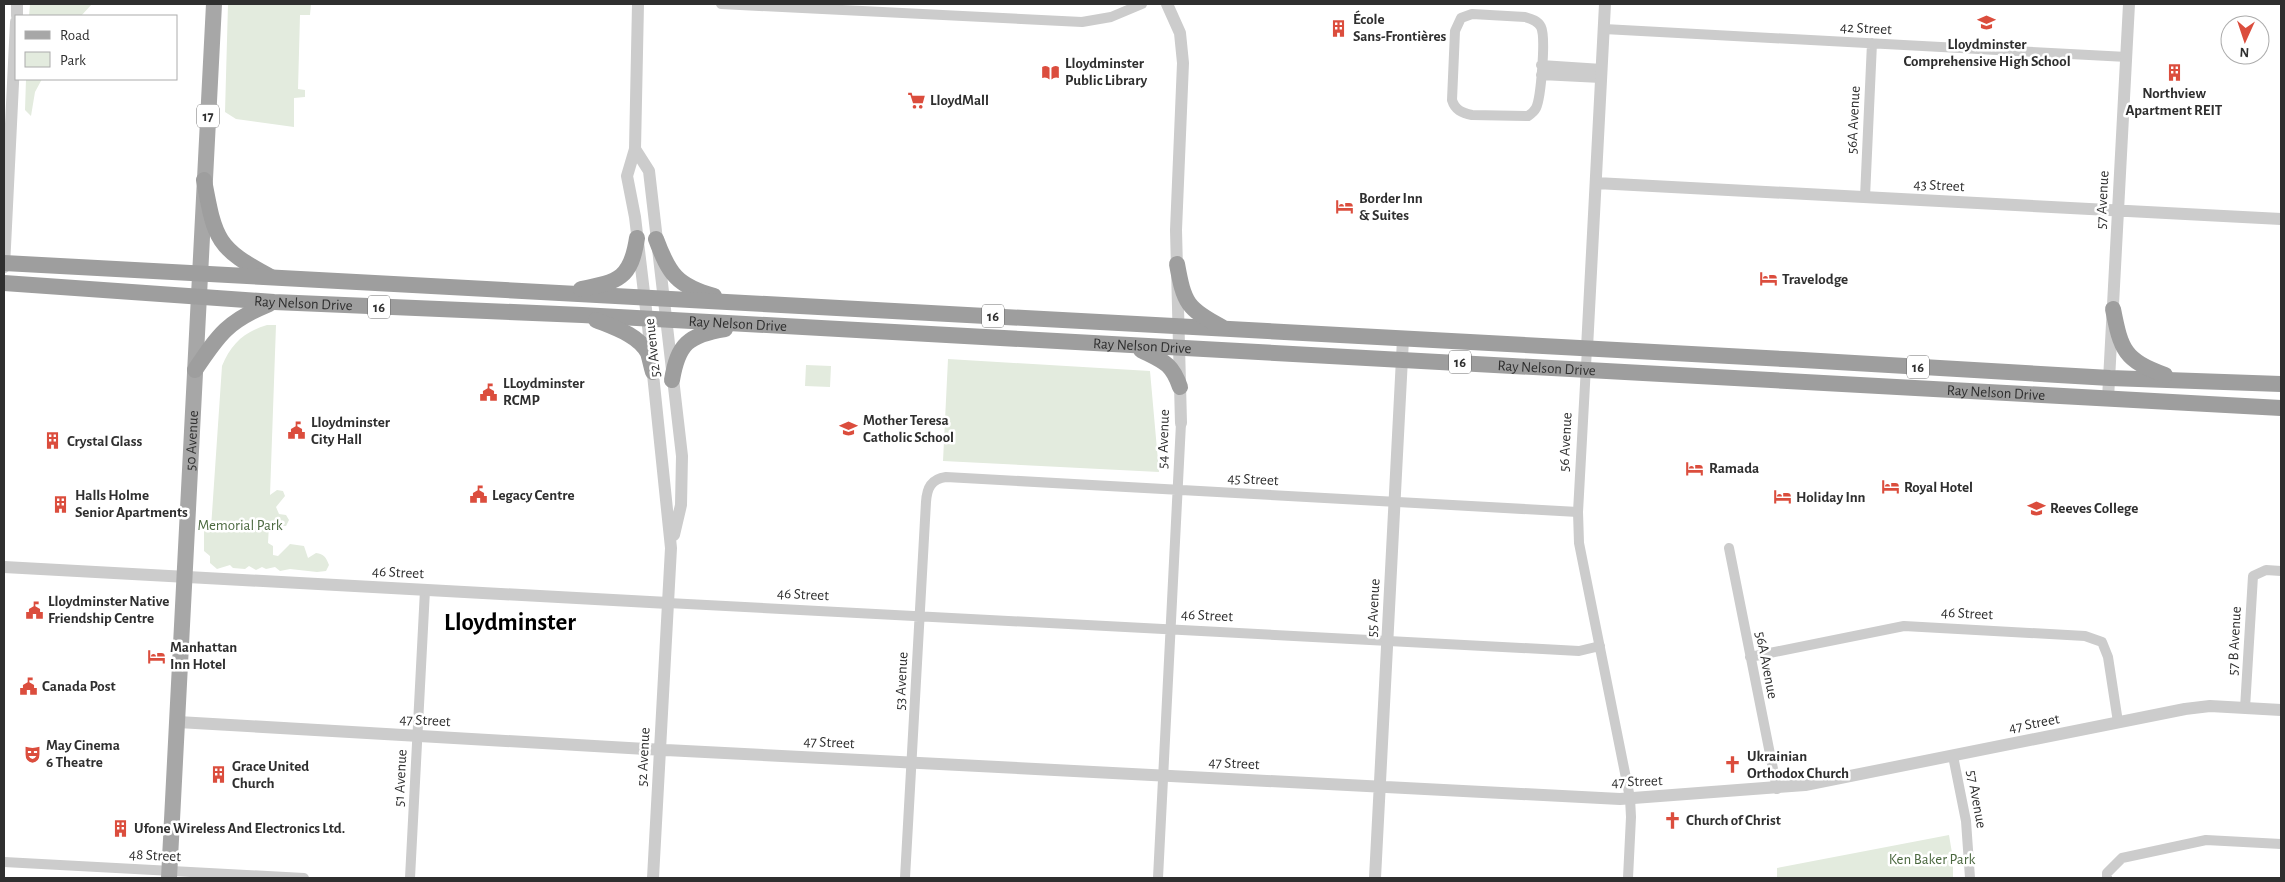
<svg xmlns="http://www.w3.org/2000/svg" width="2285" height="882" font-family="'Alegreya Sans',sans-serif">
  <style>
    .green { fill: #e3ebde }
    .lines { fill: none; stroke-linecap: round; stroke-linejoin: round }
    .minor { stroke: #ccc; stroke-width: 10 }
    .tertiary { stroke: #ccc; stroke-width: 12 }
    .primary { stroke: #a7a7a7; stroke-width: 16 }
    .trunk { stroke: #9e9e9e; stroke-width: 16 }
    .labels { text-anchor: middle; stroke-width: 5; stroke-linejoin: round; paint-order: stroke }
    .shield { fill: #fff; stroke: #6d6d6d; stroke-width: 1 }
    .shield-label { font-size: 14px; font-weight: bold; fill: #2f2f2f }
    .poi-label { font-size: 15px; font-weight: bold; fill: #2f2f2f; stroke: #fff; text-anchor: start }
    .street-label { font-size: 15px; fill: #2f2f2f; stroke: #fff }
    .park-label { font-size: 15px; fill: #4b683f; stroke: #fff }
    .town-label { font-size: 25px; font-weight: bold; fill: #000; stroke: #fff }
  </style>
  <rect width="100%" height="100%" fill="#fff"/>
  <path class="green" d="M30,4H92L81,16H29Z
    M228,4H311L310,15H300L298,89L305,90V97L294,98V127L236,119L225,112Z
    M26,79H42L35,92L31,116L25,110Z
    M267,325H276L270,495L277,490L283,491L285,496L276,507L279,514L286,515L289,520L286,526H278L274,521L269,525L268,543L273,546V555L278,556L290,544L304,546L308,558L316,553C324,554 326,557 329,565L326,571L317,572L290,569L280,571L275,567L266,569L262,567L256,570L249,566L245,569L233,568L230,565L217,569L210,563V556L204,551V529L211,528L222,366C231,344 244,332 267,325Z
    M948,359L1150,371L1159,472L943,461Z
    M806,365L831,366L830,387L805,386Z
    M1949,835L1953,859V878H1777V868Z"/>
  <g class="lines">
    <path class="minor" d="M721,4L1082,22L1111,17L1142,4
      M1472,14L1525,17C1532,19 1538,21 1541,27C1546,37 1541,98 1536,108C1534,112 1531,114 1528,116L1472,115C1462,113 1455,110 1452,100L1455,31L1461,18Z
      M1604,29L2127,57
      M1541,65L1602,69
      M1541,75L1601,78
      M1865,197L1872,43
      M1587,348L1578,512L1579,543L1630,798L1631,817L1628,878
      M1729,548L1777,789
      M668,603L1579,651L1600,646
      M1750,657L1904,626L2085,636L2102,642L2108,657L2118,722
      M2245,708L2253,576L2266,570L2281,571
      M1953,756L1966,821L1970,878
      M4,862L304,878
      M410,878L425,590
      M905,878L926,502C927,488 931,479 946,477L1578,512
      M1158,878L1181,423
      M2107,878V873L2122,858L2206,840L2281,844"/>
    <path class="tertiary" d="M638,4L635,149L627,176L635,217L648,326L671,548L653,878
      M1167,4L1180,33L1183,63L1176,230L1181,423
      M17,16V4
      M635,149L649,171L682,456L681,505L674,535
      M1596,183L2281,219
      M4,267L16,22
      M1587,348L1605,4
      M2108,399L2129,4
      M4,567L668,603
      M178,722L646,749L1620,799L1805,785L2185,709L2210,706L2281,710
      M1375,878L1403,339"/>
    <path class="primary" id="s1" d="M169,878L214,4"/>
    <g class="trunk">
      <path d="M204,180C215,239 216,248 271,277"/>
      <path d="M656,239C669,274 677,286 714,296"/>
      <path d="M4,263C705,306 1408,335 2110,378L2281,384"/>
      <path d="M1177,264C1184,303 1187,309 1222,327"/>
      <path id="s2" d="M4,283L274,302L582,315L2281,408"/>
      <path d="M581,289C619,282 631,278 637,238"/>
      <path d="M2113,309C2121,350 2124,360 2165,375"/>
      <path d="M596,320C613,327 639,335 648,353C650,359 651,366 653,372"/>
      <path d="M1141,350C1163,361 1172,363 1180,387"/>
      <path d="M195,370C219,334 228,321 269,304"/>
      <path d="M672,380C678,344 688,335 725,329"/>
    </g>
  </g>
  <defs>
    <symbol id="school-bare" viewBox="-9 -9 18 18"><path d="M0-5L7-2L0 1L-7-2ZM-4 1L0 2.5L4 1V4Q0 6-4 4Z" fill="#db4d3d" stroke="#fff" stroke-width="2.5" paint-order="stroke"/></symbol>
    <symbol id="building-bare" viewBox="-9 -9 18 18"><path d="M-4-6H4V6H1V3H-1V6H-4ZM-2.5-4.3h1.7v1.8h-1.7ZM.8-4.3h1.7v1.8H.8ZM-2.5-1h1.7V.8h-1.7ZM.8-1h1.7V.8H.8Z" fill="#db4d3d" stroke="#fff" stroke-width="2.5" paint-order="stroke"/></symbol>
    <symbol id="library-bare" viewBox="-9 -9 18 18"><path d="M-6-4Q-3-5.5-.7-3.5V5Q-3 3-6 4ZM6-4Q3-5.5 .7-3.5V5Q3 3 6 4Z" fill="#db4d3d" stroke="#fff" stroke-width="2.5" paint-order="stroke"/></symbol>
    <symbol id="supermarket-bare" viewBox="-9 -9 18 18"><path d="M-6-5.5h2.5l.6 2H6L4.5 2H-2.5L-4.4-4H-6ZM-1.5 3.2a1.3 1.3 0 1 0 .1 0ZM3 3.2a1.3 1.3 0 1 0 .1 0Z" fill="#db4d3d" stroke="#fff" stroke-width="2.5" paint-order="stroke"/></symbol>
    <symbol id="hotel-bare" viewBox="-9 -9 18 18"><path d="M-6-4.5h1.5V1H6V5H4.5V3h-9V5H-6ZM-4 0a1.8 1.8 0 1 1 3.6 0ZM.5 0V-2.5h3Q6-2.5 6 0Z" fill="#db4d3d" stroke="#fff" stroke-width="2.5" paint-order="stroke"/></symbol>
    <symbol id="civic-bare" viewBox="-9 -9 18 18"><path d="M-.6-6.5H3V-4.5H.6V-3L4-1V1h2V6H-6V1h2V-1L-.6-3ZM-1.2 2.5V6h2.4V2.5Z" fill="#db4d3d" stroke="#fff" stroke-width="2.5" paint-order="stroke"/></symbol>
    <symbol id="university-bare" viewBox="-9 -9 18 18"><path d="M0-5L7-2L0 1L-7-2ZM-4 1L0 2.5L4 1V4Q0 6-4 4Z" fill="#db4d3d" stroke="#fff" stroke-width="2.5" paint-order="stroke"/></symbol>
    <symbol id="theatre-bare" viewBox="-9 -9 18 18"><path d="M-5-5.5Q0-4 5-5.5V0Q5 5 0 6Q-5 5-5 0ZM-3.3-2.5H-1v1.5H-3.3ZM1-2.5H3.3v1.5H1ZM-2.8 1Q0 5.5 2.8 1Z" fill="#db4d3d" stroke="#fff" stroke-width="2.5" paint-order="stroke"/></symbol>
    <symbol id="church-bare" viewBox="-9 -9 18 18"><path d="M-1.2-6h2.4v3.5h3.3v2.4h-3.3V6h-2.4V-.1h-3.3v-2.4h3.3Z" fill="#db4d3d" stroke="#fff" stroke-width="2.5" paint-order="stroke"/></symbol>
  </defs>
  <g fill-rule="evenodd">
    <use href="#school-bare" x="1974" y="10" width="25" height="25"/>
    <use href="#building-bare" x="1326" y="16" width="25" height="25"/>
    <use href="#library-bare" x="1038" y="60" width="25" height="25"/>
    <use href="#building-bare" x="2162" y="60" width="25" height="25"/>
    <use href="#supermarket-bare" x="904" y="88" width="25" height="25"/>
    <use href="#hotel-bare" x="1332" y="194" width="25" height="25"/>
    <use href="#hotel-bare" x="1756" y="266" width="25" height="25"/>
    <use href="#civic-bare" x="476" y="380" width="25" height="25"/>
    <use href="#school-bare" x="836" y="416" width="25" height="25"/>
    <use href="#civic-bare" x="284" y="418" width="25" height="25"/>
    <use href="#building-bare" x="40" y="428" width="25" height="25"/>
    <use href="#hotel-bare" x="1682" y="456" width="25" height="25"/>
    <use href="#hotel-bare" x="1878" y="474" width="25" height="25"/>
    <use href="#civic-bare" x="466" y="482" width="25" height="25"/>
    <use href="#hotel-bare" x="1770" y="484" width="25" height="25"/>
    <use href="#building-bare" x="48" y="492" width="25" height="25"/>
    <use href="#university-bare" x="2024" y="496" width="25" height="25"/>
    <use href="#civic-bare" x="22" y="598" width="25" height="25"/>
    <use href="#hotel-bare" x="144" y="644" width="25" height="25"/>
    <use href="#civic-bare" x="16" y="674" width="25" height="25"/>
    <use href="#theatre-bare" x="20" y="742" width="25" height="25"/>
    <use href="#church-bare" x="1720" y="752" width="25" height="25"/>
    <use href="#building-bare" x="206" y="762" width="25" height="25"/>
    <use href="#church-bare" x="1660" y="808" width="25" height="25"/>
    <use href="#building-bare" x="108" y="816" width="25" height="25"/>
  </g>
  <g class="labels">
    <g class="shield">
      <rect x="197" y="104.5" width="22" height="23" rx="4"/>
      <rect x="368" y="295.5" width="22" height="23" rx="4"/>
      <rect x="982" y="304.5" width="22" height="23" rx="4"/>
      <rect x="1449" y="350.5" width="22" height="23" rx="4"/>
      <rect x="1907" y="355.5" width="22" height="23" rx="4"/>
    </g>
    <g class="shield-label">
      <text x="208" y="121">17</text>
      <text x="379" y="312">16</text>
      <text x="993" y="321">16</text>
      <text x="1460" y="367">16</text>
      <text x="1918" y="372">16</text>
    </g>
    <g class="poi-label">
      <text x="1353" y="24">École<tspan x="1353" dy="17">Sans-Frontières</tspan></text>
      <text x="1987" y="49" text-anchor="middle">Lloydminster<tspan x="1987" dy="17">Comprehensive High School</tspan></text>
      <text x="1065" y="68">Lloydminster<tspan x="1065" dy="17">Public Library</tspan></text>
      <text x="2174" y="98" text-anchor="middle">Northview<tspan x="2174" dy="17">Apartment REIT</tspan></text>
      <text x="930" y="105">LloydMall</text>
      <text x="1359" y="203">Border Inn<tspan x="1359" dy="17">&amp; Suites</tspan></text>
      <text x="1782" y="284">Travelodge</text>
      <text x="503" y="388">LLoydminster<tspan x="503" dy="17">RCMP</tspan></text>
      <text x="863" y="425">Mother Teresa<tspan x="863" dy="17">Catholic School</tspan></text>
      <text x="311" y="427">Lloydminster<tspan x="311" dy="17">City Hall</tspan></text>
      <text x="67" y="446">Crystal Glass</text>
      <text x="1709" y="473">Ramada</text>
      <text x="1904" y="492">Royal Hotel</text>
      <text x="75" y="500">Halls Holme<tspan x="75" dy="17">Senior Apartments</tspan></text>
      <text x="492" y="500">Legacy Centre</text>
      <text x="1796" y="502">Holiday Inn</text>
      <text x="2050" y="513">Reeves College</text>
      <text x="48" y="606">Lloydminster Native<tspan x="48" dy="17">Friendship Centre</tspan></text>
      <text x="170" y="652">Manhattan<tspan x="170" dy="17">Inn Hotel</tspan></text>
      <text x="42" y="691">Canada Post</text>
      <text x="46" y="750">May Cinema<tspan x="46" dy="17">6 Theatre</tspan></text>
      <text x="1747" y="761">Ukrainian<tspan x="1747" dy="17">Orthodox Church</tspan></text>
      <text x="232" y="771">Grace United<tspan x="232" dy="17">Church</tspan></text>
      <text x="1686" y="825">Church of Christ</text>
      <text x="134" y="833">Ufone Wireless And Electronics Ltd.</text>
    </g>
    <g class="street-label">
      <text transform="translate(1866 28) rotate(3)" y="5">42 Street</text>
      <text transform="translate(1853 120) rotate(-87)" y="5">56A Avenue</text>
      <text transform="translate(1939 185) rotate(3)" y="5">43 Street</text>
      <text transform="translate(2102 200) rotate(-87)" y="5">57 Avenue</text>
      <text dy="5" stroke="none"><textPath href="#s2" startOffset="300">Ray Nelson Drive</textPath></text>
      <text dy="5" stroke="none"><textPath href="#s2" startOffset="735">Ray Nelson Drive</textPath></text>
      <text dy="5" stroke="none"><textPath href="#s2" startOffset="1140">Ray Nelson Drive</textPath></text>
      <text transform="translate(652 348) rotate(-96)" y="5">52 Avenue</text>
      <text dy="5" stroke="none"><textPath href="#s2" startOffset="1545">Ray Nelson Drive</textPath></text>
      <text dy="5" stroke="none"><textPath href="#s2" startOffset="1995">Ray Nelson Drive</textPath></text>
      <text transform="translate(1163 439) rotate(-88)" y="5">54 Avenue</text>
      <text dy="5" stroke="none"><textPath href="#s1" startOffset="438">50 Avenue</textPath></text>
      <text transform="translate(1565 442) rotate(-87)" y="5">56 Avenue</text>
      <text transform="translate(1253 479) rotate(3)" y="5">45 Street</text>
      <text transform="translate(398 572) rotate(3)" y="5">46 Street</text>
      <text transform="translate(803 594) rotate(3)" y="5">46 Street</text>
      <text transform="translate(1373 608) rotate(-87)" y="5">55 Avenue</text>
      <text transform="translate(1967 613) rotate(3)" y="5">46 Street</text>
      <text transform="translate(1207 615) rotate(3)" y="5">46 Street</text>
      <text transform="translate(2234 641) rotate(-87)" y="5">57 B Avenue</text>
      <text transform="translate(1767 665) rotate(79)" y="5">56A Avenue</text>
      <text transform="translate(901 681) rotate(-87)" y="5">53 Avenue</text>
      <text transform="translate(425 720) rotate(3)" y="5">47 Street</text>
      <text transform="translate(2034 723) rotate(-11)" y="5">47 Street</text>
      <text transform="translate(829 742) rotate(3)" y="5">47 Street</text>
      <text transform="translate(643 757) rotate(-87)" y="5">52 Avenue</text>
      <text transform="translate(1234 763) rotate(3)" y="5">47 Street</text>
      <text transform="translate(400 778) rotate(-87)" y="5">51 Avenue</text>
      <text transform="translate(1637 781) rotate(-2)" y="5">47 Street</text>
      <text transform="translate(1977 799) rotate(80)" y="5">57 Avenue</text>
      <text transform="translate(155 855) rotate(3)" y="5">48 Street</text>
    </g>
    <g class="park-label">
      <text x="240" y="530">Memorial Park</text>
      <text x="1932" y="864">Ken Baker Park</text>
    </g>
    <g class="town-label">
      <text x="510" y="630">Lloydminster</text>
    </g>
  </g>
  <rect width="2285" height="882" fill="none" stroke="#2f2f2f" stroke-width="10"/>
  <rect x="15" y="15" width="162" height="65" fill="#ffffff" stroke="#acacac"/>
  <rect x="25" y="31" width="25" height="8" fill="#a7a7a7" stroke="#acacac"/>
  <text x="60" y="40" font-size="15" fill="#2f2f2f">Road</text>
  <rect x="25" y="52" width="25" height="15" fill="#e3ebde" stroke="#acacac"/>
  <text x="60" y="65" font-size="15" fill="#2f2f2f">Park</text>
  <g transform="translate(2245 40) rotate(183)"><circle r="24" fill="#ffffff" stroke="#acacac"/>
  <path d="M0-4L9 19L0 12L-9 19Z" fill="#db4d3d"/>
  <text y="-8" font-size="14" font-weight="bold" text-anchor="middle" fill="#2f2f2f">N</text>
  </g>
</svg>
